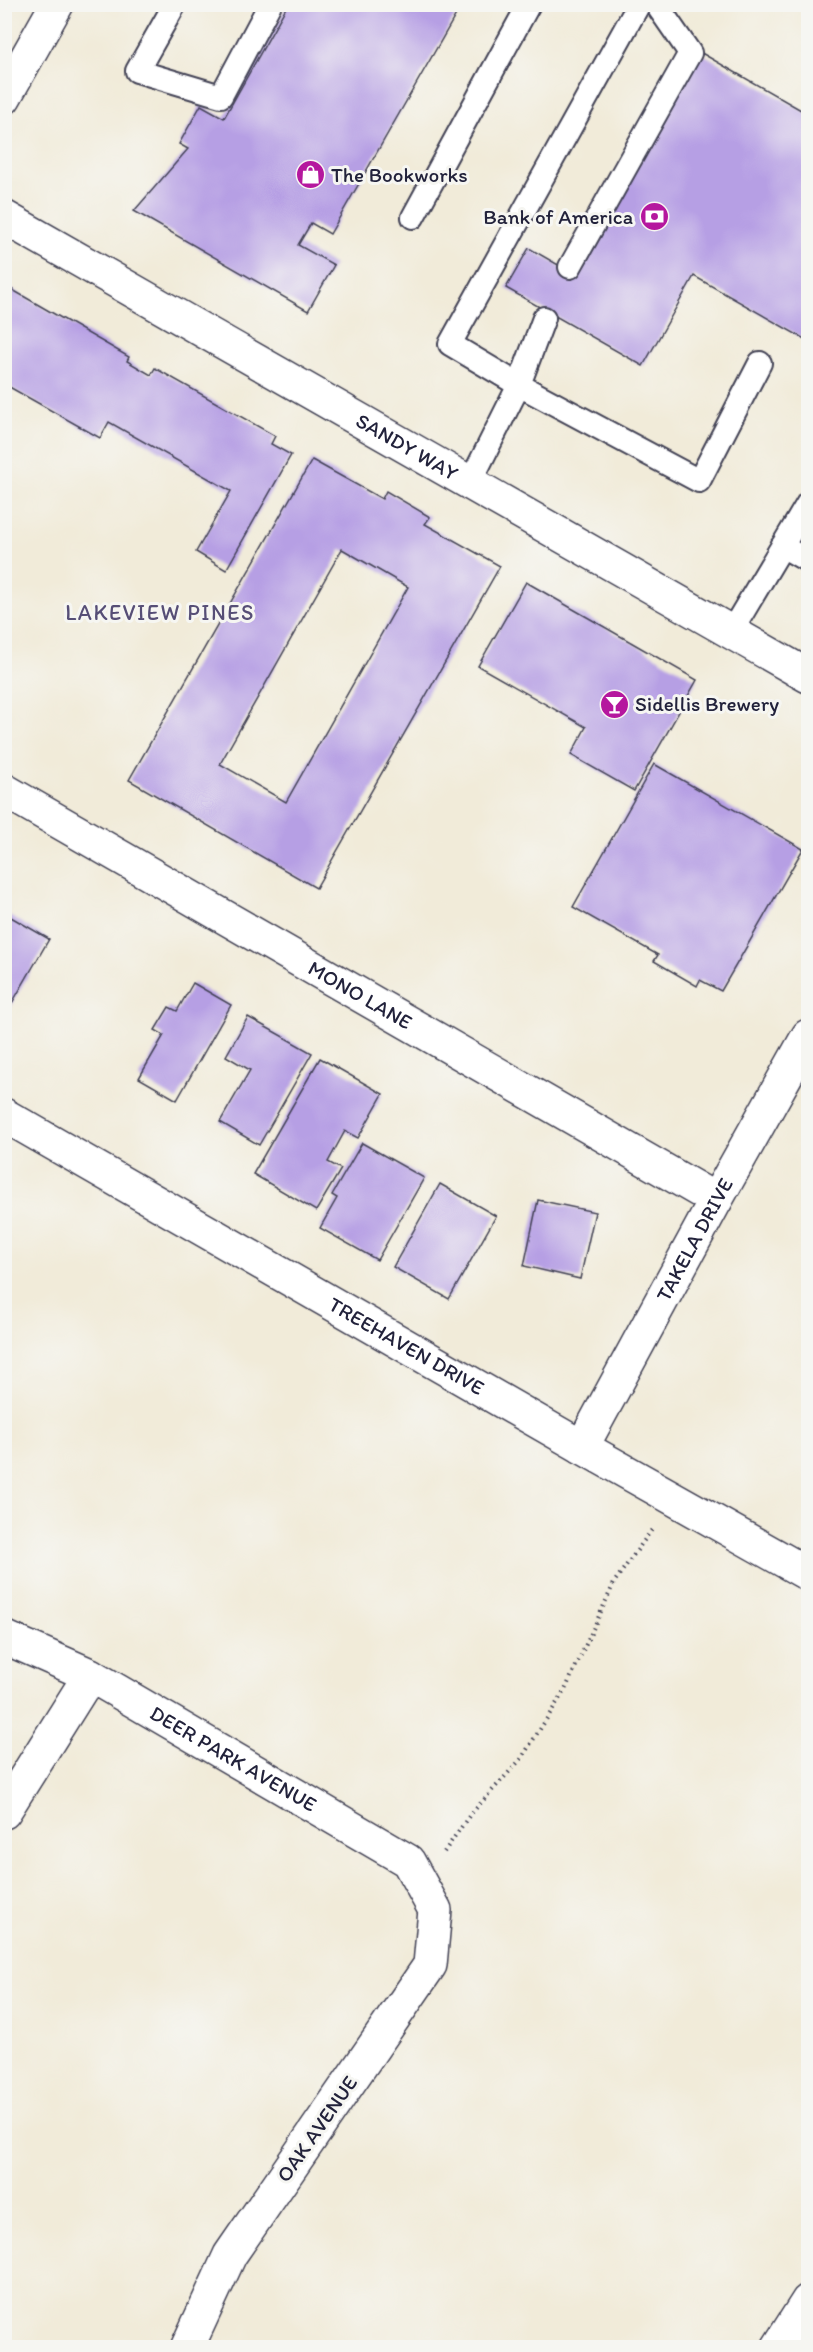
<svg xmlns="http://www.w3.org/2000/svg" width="813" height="2352" font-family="Itim,sans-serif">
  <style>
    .building { fill: #b69fe4; fill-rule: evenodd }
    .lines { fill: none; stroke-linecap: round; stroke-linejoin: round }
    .lane-casing { stroke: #414053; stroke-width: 26 }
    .street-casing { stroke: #414053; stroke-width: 36 }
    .path { stroke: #414053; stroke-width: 4; stroke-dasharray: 1.5 4.5; stroke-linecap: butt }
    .lane { stroke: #fff; stroke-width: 22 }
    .street { stroke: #fff; stroke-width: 33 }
    .labels { text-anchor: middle; stroke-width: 6; stroke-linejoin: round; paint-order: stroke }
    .poi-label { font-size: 21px; fill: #22223b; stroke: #f6f6f2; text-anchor: start }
    .street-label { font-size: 21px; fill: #22223b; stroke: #f6f6f2 }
    .neighbourhood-label { font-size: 22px; letter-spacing: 1.5px; fill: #564e76; stroke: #f6f6f2 }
  </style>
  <rect width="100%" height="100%" fill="#f6f6f2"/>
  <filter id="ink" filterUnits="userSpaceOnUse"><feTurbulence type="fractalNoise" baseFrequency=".0167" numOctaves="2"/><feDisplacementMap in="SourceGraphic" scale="12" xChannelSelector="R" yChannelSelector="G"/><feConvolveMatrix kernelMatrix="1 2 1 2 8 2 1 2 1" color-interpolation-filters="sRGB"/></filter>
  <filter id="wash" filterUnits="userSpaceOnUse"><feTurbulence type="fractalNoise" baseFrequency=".008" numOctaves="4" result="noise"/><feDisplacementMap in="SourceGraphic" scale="24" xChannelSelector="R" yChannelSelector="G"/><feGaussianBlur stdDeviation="1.35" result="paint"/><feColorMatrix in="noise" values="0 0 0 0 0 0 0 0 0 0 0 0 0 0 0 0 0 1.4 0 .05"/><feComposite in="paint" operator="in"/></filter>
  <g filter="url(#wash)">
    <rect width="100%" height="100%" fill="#f1ebd9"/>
    <g id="blocks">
      <path class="building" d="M288,4H462L330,234L311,223L298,245L334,265L308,311L134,211L188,149L179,144L201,105L224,118Z
        M698,51L808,114V341L694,276L643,366L506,288L529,248L572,273Z
        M4,285L129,357L127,361L151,375L155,368L275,436L271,444L291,455L226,570L196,552L231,491L109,422L100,438L4,384Z
        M312,460L382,499L386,491L430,517L425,524L500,566L316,888L129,780ZM342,549L408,587L286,802L220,764Z
        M526,582L697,680L634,791L571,755L586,727L478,666Z
        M654,764L803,849L721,991L700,980L697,986L654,961L658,955L573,907Z
        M4,913L49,939L4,1017Z
        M193,983L231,1005L177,1100L139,1078L164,1035L155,1030L169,1007L177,1011Z
        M248,1017L312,1053L259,1145L220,1122L250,1070L226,1056Z
        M320,1058L383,1094L358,1138L345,1131L328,1162L341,1169L316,1211L253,1174Z
        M362,1143L424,1178L377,1260L320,1228L337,1198L332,1195Z
        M440,1184L496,1216L449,1299L393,1267Z
        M538,1200L595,1212L580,1279L524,1266Z"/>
    </g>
  </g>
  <g filter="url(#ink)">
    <use href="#blocks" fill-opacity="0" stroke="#414053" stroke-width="1.5"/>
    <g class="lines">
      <defs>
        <path id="lane" d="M175,4L137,71L221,96L270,4
          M639,4L450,344L519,385L699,481L760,363
          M413,217L529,4
          M570,267L690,53L656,4
          M470,483L519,385L544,318
          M782,546L808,561
          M731,632L808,503"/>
        <g id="street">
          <path d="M4,98L57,4"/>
          <path id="s1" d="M4,217L808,676"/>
          <path id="s2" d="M4,790L716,1200"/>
          <path id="s3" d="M4,1115L582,1447L808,1574"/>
          <path id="s4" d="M582,1447L716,1200L808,1036"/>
          <path id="s5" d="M4,1637L90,1675L408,1861L435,1910L430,1965L230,2255L187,2348"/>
          <path d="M4,1812L90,1675"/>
          <path d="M778,2348L808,2301"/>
        </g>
      </defs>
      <use href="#lane" class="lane-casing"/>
      <use href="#street" class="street-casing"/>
      <path class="path" d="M444,1852L469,1816L521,1759L565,1690L615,1581L653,1528"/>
      <use href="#lane" class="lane"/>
      <use href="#street" class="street"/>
    </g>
  </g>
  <defs>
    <symbol id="shop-disc" viewBox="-11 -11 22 22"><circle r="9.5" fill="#b5179e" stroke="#f6f6f2"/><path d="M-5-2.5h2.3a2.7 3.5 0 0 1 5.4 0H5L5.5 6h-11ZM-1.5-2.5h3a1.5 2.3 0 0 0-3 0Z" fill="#fff"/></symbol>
    <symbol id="bank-disc" viewBox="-11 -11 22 22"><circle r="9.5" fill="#b5179e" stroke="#f6f6f2"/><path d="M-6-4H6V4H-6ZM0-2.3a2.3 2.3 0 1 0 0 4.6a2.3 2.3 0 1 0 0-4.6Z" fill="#fff"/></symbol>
    <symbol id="bar-disc" viewBox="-11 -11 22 22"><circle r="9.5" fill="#b5179e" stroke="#f6f6f2"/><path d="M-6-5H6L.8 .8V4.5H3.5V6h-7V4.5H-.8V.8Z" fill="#fff"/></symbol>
  </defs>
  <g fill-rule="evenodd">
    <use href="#shop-disc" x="294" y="158" width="33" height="33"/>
    <use href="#bank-disc" x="638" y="200" width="33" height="33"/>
    <use href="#bar-disc" x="598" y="688" width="33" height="33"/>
  </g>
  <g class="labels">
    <g class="poi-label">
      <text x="331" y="182">The Bookworks</text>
      <text x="633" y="224" text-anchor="end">Bank of America</text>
      <text x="635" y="711">Sidellis Brewery</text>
    </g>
    <g class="street-label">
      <text dy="7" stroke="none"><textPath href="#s1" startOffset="464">SANDY WAY</textPath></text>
      <text dy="7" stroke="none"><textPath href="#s2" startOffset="411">MONO LANE</textPath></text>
      <text dy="7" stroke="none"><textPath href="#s4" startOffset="236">TAKELA DRIVE</textPath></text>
      <text dy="7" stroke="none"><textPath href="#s3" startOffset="464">TREEHAVEN DRIVE</textPath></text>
      <text dy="7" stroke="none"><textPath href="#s5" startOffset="260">DEER PARK AVENUE</textPath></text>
      <text transform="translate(317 2129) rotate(-55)" y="7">OAK AVENUE</text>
    </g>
    <g class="neighbourhood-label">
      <text x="160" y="620">LAKEVIEW PINES</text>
    </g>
  </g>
  <rect width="813" height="2352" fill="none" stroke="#f6f6f2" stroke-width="24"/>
</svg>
